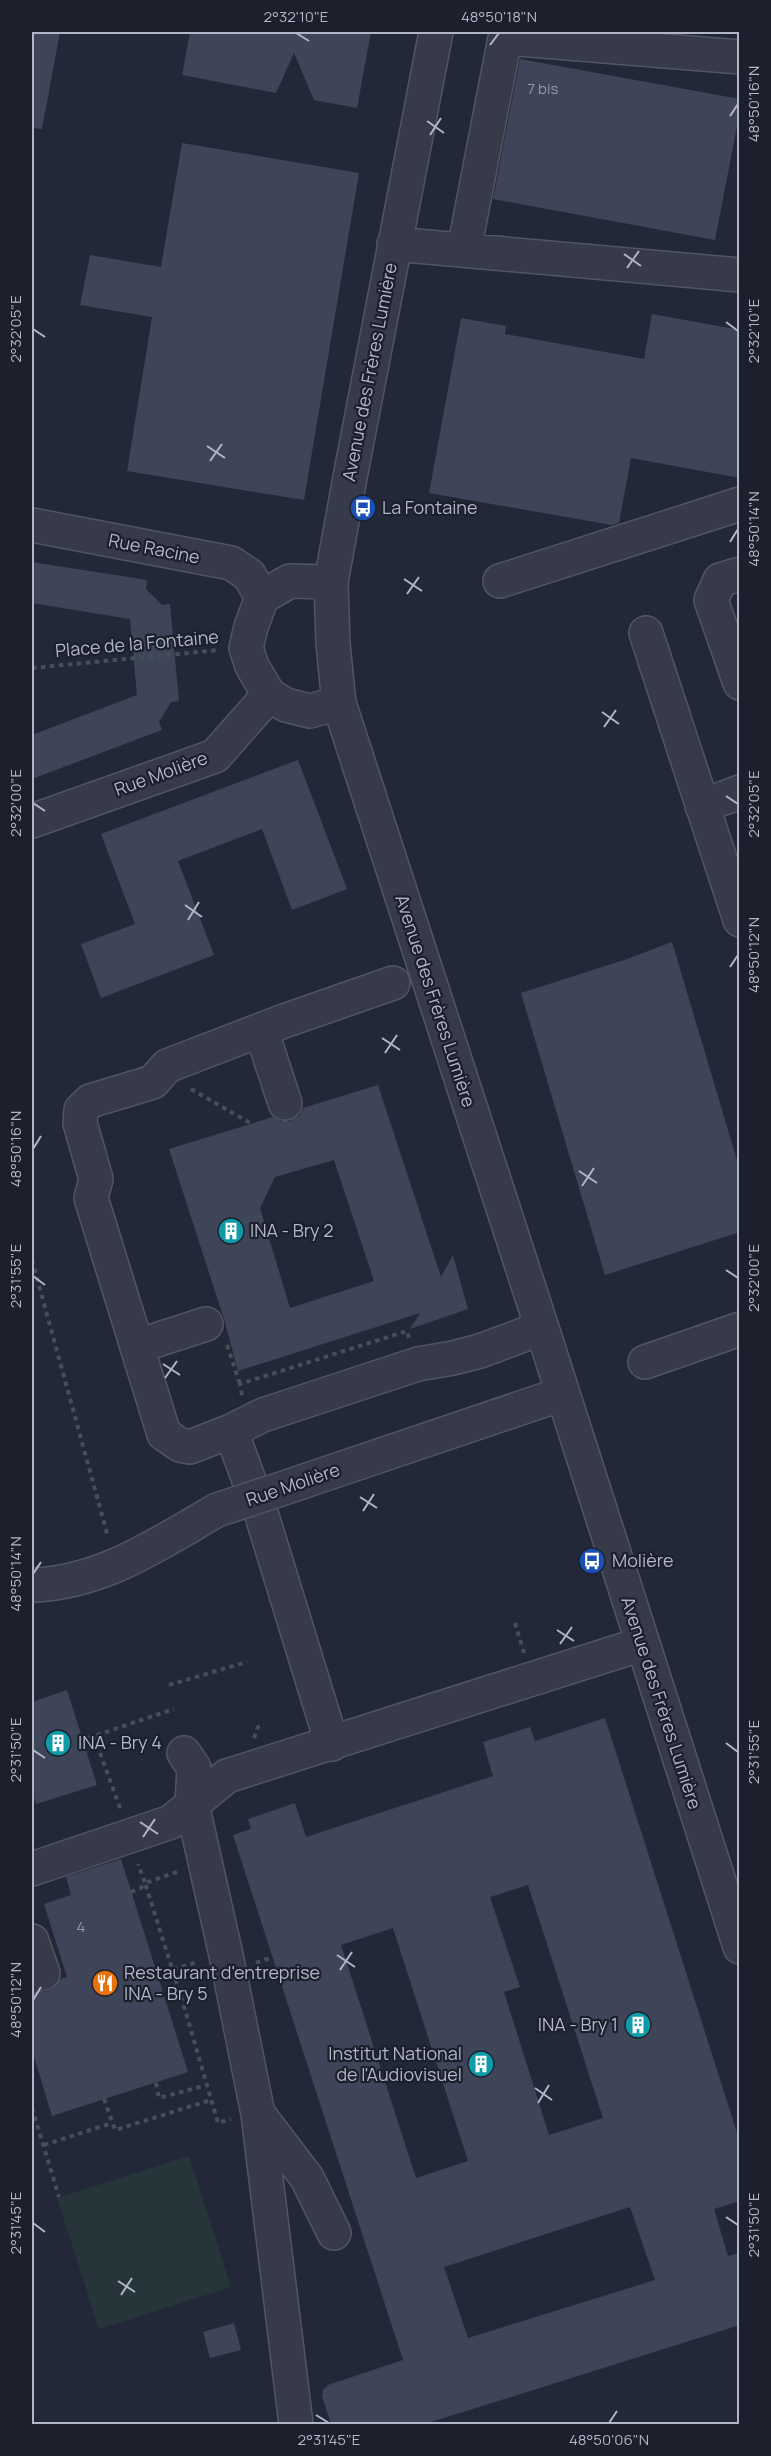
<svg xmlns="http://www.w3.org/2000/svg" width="771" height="2456" font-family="Manrope,sans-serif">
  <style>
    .green { fill: #26353a }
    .building { fill: #3f4558; fill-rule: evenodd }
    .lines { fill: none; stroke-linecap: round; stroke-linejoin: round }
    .minor-casing { stroke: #515563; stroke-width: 36 }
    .path { stroke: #425057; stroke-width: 4; stroke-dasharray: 4.5 4.5; stroke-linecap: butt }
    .minor { stroke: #363a49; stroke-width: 33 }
    .minor-bridge-casing { stroke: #515563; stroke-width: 36; stroke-linecap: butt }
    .minor-bridge { stroke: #363a49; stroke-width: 33 }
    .ticks { fill: none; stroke: #b1b5c5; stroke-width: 2 }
    .labels { text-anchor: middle; stroke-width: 4.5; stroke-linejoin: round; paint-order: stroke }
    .number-label { font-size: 15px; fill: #9499aa }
    .street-label { font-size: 18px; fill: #b1b5c5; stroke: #1c202d }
    .poi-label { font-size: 18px; fill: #b1b5c5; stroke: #1c202d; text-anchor: start }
    .neatline { fill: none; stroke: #b1b5c5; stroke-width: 2 }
    .ticks-label { font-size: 15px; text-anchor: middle; fill: #b1b5c5 }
  </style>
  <rect width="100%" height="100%" fill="#232838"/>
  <path class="green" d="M189,2156L231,2287L99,2329L57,2198Z"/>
  <path class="building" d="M32,32H60L42,129L32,128Z
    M190,32H371L357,108L314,100L294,53L276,93L182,75Z
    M520,59L740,99V111L715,240L493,199Z
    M182,143L359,173L304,500L127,471L152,317L80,305L90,255L161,267Z
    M652,314L740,330V478L631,458L619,523L612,525L429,493L461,318L506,326L505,334L644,359Z
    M32,562L147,580L146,589L162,605L170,604L179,701L171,702L159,722L162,730L32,779V735L137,695L130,619L32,603Z
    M298,760L347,889L292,910L262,829L178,861L214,955L101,998L81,944L135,924L101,834Z
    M672,942L740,1170V1232L605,1275L521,993L627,959Z
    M378,1085L441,1277L453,1255L468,1309L410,1329L420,1313L238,1371L224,1319L169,1149L273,1117L281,1121H290L299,1116L303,1108ZM334,1160L374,1281L290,1308L260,1208L275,1177Z
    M67,1690L97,1785L36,1804L32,1792V1702Z
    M605,1718L740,2142V2201L714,2209L728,2256L740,2253V2325L425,2424H331L322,2396L323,2390L328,2385L403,2360L233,1835L251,1829L248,1819L295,1803L306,1837L493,1776L483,1742L530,1727L535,1741ZM528,1885L603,2118L549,2135L504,1992L520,1987L490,1897ZM393,1928L468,2161L416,2178L341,1945ZM630,2207L655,2280L468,2338L444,2267Z
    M121,1859L188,2072L52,2116L32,2050V1994L48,1991L56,1986L60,1979L67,1977L44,1904L71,1895L66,1877Z
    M234,2323L241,2350L210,2358L203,2332Z"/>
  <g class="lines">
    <defs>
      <path id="minor" d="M436,32L351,472L331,582L333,644L339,703L542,1328L740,1947
        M394,244L740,275
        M464,250L505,38L740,57
        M32,525L231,563L249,575L262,597
        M740,574L720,580L711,600L740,683
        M500,581L740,504
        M331,582L290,581L262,597L251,627L246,648L252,666L269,695L286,705L310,711L339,703
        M646,633L740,920
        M702,806L740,792
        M32,821L215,756L269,695
        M393,983L284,1021L167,1066L153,1082L90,1101L81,1110L80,1123L96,1179L91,1198L164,1434L180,1445L190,1447L231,1431L263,1415L418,1364L453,1358L480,1351L542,1328
        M261,1030L285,1103
        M138,1346L206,1324
        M645,1362L740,1329
        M231,1431L262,1516L332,1744
        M281,1489L562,1394
        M32,1585C102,1583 158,1544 217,1510
        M184,1753L194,1768L192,1804L226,1955L258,2114L296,2424
        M32,1869L171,1822L227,1776L642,1644
        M32,1941L43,1973L32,1976
        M259,2115L307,2178L334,2233"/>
    </defs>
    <use href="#minor" class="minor-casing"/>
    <path class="path" d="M32,668L219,650
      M191,1089L252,1124
      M32,1260L108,1537
      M227,1345L240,1384
      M242,1395L240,1384L407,1331L409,1338
      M515,1623L524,1653
      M169,1685L247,1662
      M94,1736L120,1808
      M88,1738L174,1709
      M254,1738L258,1727L264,1724
      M177,1872L145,1883L183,2003L218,2123L231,2119
      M131,1892L141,1888L145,1883L138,1864
      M256,1963L273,1957
      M173,1969L198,1962
      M156,2083L159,2098L207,2085
      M104,2099L115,2130L211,2100
      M32,2108L59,2197
      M44,2145L112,2123"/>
    <use href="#minor" class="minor"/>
    <defs>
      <path id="minor-bridge" d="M217,1510L281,1489"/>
    </defs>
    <use href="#minor-bridge" class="minor-bridge-casing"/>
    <use href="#minor-bridge" class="minor-bridge"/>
  </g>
  <path class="ticks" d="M296,33L309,41M490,45L499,33M730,116L738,104M427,121L444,133M430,135L441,118M624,254L641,266M627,268L639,251M726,322L738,331M33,329L45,337M207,446L225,458M210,461L222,444M730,542L738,529M404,579L422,591M407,594L419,577M602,712L619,724M604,727L616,710M726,796L738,804M33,803L45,811M185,905L202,917M188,920L199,902M730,967L738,955M382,1038L400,1050M385,1053L397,1035M33,1149L41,1136M579,1171L597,1183M582,1186L594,1168M726,1270L738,1278M33,1276L45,1285M163,1364L180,1375M165,1378L177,1361M360,1497L377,1508M363,1511L374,1494M33,1574L41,1562M557,1630L574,1641M560,1644L572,1627M726,1743L738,1752M33,1750L45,1758M140,1822L158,1834M143,1837L155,1819M337,1955L355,1967M340,1970L352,1952M33,2000L41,1987M535,2088L552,2100M538,2103L549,2085M726,2217L738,2225M33,2223L45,2232M118,2281L135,2292M121,2295L132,2278M316,2415L329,2423M609,2423L617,2411"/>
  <defs>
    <symbol id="bus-disc" viewBox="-11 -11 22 22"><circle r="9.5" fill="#1a4fb4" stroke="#1c202d"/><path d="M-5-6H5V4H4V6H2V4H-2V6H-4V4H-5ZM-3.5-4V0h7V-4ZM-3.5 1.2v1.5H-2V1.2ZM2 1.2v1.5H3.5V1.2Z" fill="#fff"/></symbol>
    <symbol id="building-disc" viewBox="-11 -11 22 22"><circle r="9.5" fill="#0f9aa8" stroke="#1c202d"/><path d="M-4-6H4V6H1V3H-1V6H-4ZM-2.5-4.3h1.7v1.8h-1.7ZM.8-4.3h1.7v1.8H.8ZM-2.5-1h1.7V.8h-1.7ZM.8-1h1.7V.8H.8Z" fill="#fff"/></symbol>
    <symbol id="restaurant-disc" viewBox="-11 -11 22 22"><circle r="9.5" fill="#e8710a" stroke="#1c202d"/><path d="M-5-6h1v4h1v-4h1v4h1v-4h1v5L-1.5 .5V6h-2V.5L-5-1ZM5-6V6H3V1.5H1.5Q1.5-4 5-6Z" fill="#fff"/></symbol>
  </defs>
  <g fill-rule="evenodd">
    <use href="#bus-disc" x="348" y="493" width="30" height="30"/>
    <use href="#building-disc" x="216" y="1216" width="30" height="30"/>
    <use href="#bus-disc" x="577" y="1546" width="30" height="30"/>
    <use href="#building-disc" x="43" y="1728" width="30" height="30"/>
    <use href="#restaurant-disc" x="90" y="1968" width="30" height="30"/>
    <use href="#building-disc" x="623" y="2010" width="30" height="30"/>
    <use href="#building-disc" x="466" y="2049" width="30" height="30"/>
  </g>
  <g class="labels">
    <g class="number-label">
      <text x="543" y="94">7 bis</text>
      <text x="81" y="1932">4</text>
    </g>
    <g class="street-label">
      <text transform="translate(370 372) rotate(-79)" y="6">Avenue des Frères Lumière</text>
      <text transform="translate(154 549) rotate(11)" y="6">Rue Racine</text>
      <text transform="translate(137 644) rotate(-5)" y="6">Place de la Fontaine</text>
      <text transform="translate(161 774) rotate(-20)" y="6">Rue Molière</text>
      <text transform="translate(435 1001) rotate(72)" y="6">Avenue des Frères Lumière</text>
      <text transform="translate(293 1485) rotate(-19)" y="6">Rue Molière</text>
      <text transform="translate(661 1703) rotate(72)" y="6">Avenue des Frères Lumière</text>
    </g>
    <g class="poi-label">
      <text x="382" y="514">La Fontaine</text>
      <text x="250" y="1237">INA - Bry 2</text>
      <text x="612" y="1567">Molière</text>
      <text x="78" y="1749">INA - Bry 4</text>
      <text x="124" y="1979">Restaurant d'entreprise<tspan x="124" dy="21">INA - Bry 5</tspan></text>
      <text x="618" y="2031" text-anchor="end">INA - Bry 1</text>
      <text x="462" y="2060" text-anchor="end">Institut National<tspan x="462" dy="21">de l'Audiovisuel</tspan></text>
    </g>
  </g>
  <rect width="771" height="2456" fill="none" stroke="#1c202d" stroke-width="66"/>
  <rect x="33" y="33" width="705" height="2390" class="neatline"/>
  <g class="ticks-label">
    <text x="296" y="22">2°32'10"E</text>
    <text x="499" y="22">48°50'18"N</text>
    <text transform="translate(754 104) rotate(-90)" y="5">48°50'16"N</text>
    <text transform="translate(16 329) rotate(-90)" y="5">2°32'05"E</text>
    <text transform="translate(754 331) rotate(-90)" y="5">2°32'10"E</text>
    <text transform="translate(754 529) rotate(-90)" y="5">48°50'14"N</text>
    <text transform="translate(16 803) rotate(-90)" y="5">2°32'00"E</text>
    <text transform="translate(754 804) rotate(-90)" y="5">2°32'05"E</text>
    <text transform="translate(754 955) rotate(-90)" y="5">48°50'12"N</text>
    <text transform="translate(16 1149) rotate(-90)" y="5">48°50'16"N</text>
    <text transform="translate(16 1276) rotate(-90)" y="5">2°31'55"E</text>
    <text transform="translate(754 1278) rotate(-90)" y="5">2°32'00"E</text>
    <text transform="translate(16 1574) rotate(-90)" y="5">48°50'14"N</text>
    <text transform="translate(16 1750) rotate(-90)" y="5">2°31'50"E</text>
    <text transform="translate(754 1752) rotate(-90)" y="5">2°31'55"E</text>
    <text transform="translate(16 2000) rotate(-90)" y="5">48°50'12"N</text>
    <text transform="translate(16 2223) rotate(-90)" y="5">2°31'45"E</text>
    <text transform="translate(754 2225) rotate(-90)" y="5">2°31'50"E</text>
    <text x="329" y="2445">2°31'45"E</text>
    <text x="609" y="2445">48°50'06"N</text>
  </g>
</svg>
